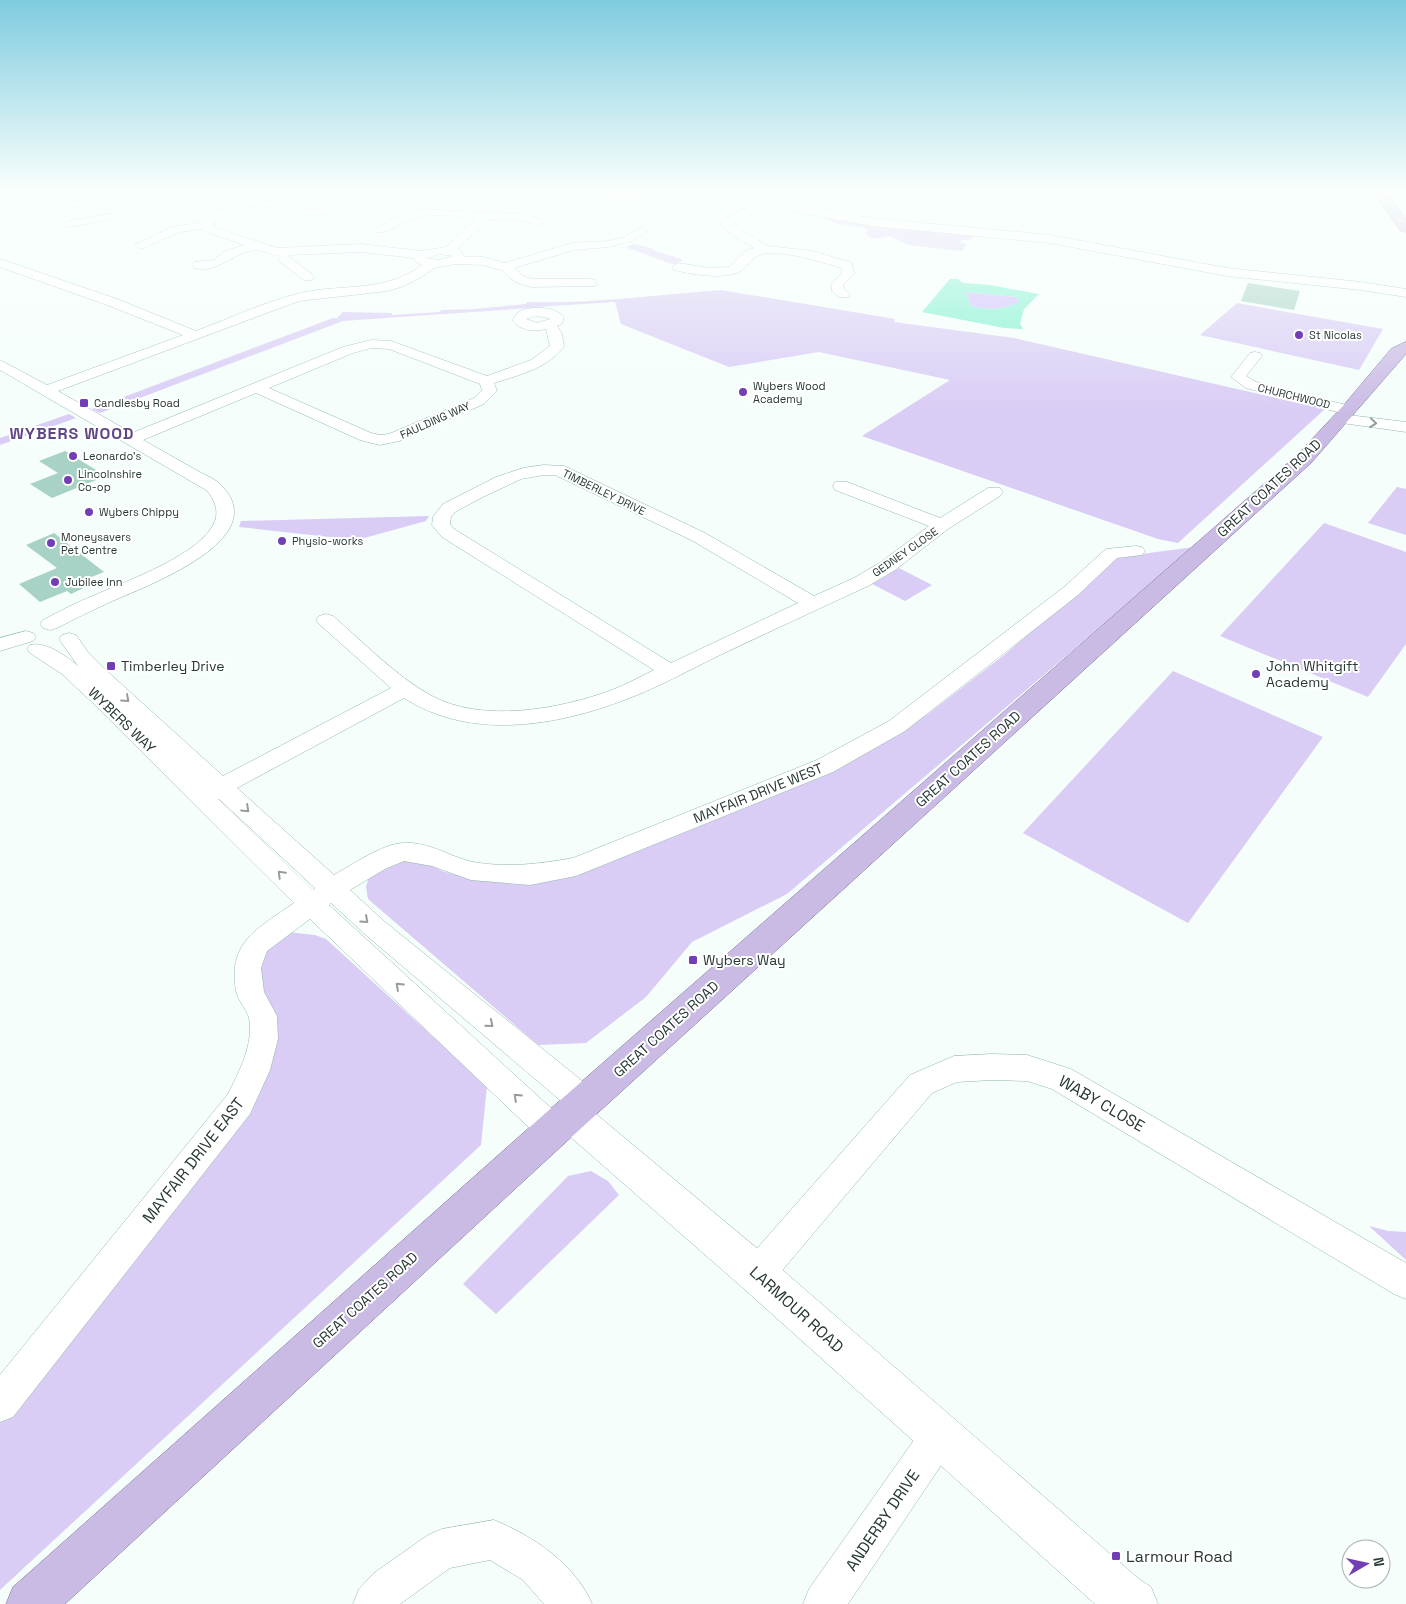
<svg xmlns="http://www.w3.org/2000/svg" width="1406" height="1604" font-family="'Space Grotesk',sans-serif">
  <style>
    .green { fill: #d9ccf5 }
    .forest { fill: #d0bbfa }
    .water { fill: #82f0d1; fill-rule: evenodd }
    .building { fill: #a8d2c5 }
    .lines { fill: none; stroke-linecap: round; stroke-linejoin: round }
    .minor-casing { stroke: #8fb8ab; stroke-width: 1 }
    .tertiary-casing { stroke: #8fb8ab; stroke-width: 1 }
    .primary-casing { stroke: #7a709c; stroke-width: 1 }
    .minor { fill: #fff; fill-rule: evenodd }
    .tertiary { fill: #fff; fill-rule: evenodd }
    .primary { fill: #cabbe5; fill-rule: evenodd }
    .oneway { stroke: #949c9a }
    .poi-dot { fill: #723eb5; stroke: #fff; stroke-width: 2 }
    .labels { text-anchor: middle; stroke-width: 4; stroke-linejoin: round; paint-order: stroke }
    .far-poi-label { font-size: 11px; fill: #283934; stroke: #fff; text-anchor: start }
    .far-street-label { font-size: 11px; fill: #283934; stroke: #fff }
    .street-label { font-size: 14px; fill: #283934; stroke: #fff }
    .poi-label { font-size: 14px; fill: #283934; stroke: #fff; text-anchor: start }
    .far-district-label { font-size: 16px; font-weight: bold; letter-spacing: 1px; fill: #5f4785; stroke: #fff }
    .near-street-label { font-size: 16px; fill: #283934; stroke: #fff }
    .near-poi-label { font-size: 16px; fill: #283934; stroke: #fff; text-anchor: start }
  </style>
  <rect width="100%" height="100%" fill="#f5fefb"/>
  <path class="green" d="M825,217L895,228L974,236L969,240H962L959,242L966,244L962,251L908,245L889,236L873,239L865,234L868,229L835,223Z
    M635,244L654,249L653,250L681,259L682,261L676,264H672L625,247Z
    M721,290L895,319L894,322L1014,338L1325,409L1178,543L1158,539L862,436L950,380L819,352L729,367L621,324L615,302L537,307V309L531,308L343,321L100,413L92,409L333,318H337L343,312L392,313V315L439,312L442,310L475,309L526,304L527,302C592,304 657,295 721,290Z
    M1237,303L1383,329L1359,370L1200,335Z
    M69,414L76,418L0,445V438Z
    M1397,487L1406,489V535L1368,523Z
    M429,516L426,521L357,540L239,527L241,521Z
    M1324,523L1406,552V644L1368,697L1220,636Z
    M1194,547L787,894L692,942L646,997L586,1043L538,1045L368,899L366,887L370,872L392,859L422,860L442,871L475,880L532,879L896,733L928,714L1004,655L1119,557Z
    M899,568L932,585L905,601L872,584Z
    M1173,671L1323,737L1188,923L1023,833Z
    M287,932L315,935L326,939L487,1086L481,1145L0,1590V1416L261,1090L253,960Z
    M591,1171L608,1181L619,1195L496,1314L463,1284L568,1176Z
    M1369,1226L1388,1231L1406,1232V1260Z"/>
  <path class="forest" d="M966,292L1016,297L1019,302C1003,309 988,311 971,306Z"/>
  <path class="water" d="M950,279H958L963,283L990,285L1039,294L1024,309L1020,324L1023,329L1004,328L922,312ZM966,292L1016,297L1019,302C1004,309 988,311 971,306Z"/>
  <path class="building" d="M1248,283L1300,291L1294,310L1241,301Z
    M65,451L106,476L52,498L30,484L58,473L39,461Z
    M54,533L104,572L84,580L90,585L71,594L67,591L40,602L19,584L57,568L26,545Z"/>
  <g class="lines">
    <defs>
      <path id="minor" d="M153,191H169L168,193L115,209H93L44,203L11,206L6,203L11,200L44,197L93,203H114Z
        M255,191H265L260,200L284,203L307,210H316L345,194H353L354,196C350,201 344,204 338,207C307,226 287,205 255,206C246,206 223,217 215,221L213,227L277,248L360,244L421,251L446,247L477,218C461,217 436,213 421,216C409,218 386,235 377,232L375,230L390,220L421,209L522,214L543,220L545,222L539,225L521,220L489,219L458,248L465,257H483L505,263L572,243L608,241L624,237L641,228L647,231L632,241L608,247L574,250L514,268L523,276L532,279H591L595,280L597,283L595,286L531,287L515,282L501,270L483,265L456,264L434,268L420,278L404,286L388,291L299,301L58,391L132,433L343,347L371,340L391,341L487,376L531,360L550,346L546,329C533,332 521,331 512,320C513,320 517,314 517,313C529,305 555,306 564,317L562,324L557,326L562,334L564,346C549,368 519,375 494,383L497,391L484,404L399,441L380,445L360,440L256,393L143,440C161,450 178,460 196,470C203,474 213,478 219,483C279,539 143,587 108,603C91,611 74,619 57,628L50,630L43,628L40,624L43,620C60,611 77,602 95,595C126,581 203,554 215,521C219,510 214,498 206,490L0,370V360L47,385L183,335L107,305L0,267V259L117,299L196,331C228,319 260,304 293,295C338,282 382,295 422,265L416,262L414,258L360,252L290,255L289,257L312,274L314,277L312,280H304L279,261L278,255C270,255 261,249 254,250C232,253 218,274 194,268L192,265L194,262L214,260L225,251L245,245L204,231L202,229L179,232L141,249L135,245L172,227L203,222C213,204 244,211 255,191ZM440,254L453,256L439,260L426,258ZM536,316L549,318L550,319L537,323L526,319ZM371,348L389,349L480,384L482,390L474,398L389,434L380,435L371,433L269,388L353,353Z
        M567,191C587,191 638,188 652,202L649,210L634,213L629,210L630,208L640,206L641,204L634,201L572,194Z
        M1383,193L1406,195V201L1379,198L1378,196L1379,194Z
        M763,200L767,201L768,203L767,205L732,224L767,246L813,251L852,263L854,274L843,285L844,289L850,294L849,297H839L832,291L831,284L842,273V268C825,263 779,249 762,254C752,256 749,264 742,270C728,281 690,274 674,270L672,267L678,263L709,268L729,267L746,251L754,248L732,235L720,225L726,218Z
        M114,213L118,214L120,216L118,218L69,227L63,224L69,221Z
        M1255,352L1260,353L1262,356L1246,376L1256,382L1354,407L1357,410L1354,413L1349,415L1246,388L1231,377L1250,353Z
        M1340,414L1406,422V432L1335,422L1332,419L1335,416Z
        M544,465L564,466L705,533L814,596L854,578L881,562L929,526L835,490L833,486L835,482H847L940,518L988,488H1000L1003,492L1000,496L948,529L895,570L868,586C818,609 769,632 720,655C689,670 659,687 627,699C557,726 471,741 404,698L237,788L334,875C352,865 382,844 403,843C428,841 450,857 473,862C506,868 540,864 573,858L817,760L889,721L1064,587L1106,549L1136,546L1142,547L1145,551L1142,555L1117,558L1078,595L905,731L833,772L576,876L530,885L471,880L432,866L404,861L385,869L350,890L385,922L596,1092L600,1102L596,1112L585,1116L574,1112L367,936L331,903L329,905L564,1120L568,1130L564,1140L553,1144L542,1140L310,919L267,951L261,968L264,992L277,1016L278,1039L270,1070L250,1114L13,1417L0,1422V1375L228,1094C239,1072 254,1044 249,1018C247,1009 238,1001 236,991C227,941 259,928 294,903L93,703L62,674L30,653L27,649L30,645C46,641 66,656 78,666L59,639L62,635L69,633L76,635L88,652L108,672L223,776L391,688L319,624L316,620L319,616L326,614L333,616C363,642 396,676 430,695C482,724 560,709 612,690C627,684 640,677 654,670L442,537L432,525L433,517L443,504L496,477L523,468ZM544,475H555L693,541L798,603L671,663L454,529L450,524L451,517L455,512L481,498L521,479ZM218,799H219L315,888L313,890Z
        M26,631L33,633L36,637L33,641L0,651V638Z
        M992,1054L1027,1055L1071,1069L1406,1263V1299L1394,1294L1052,1089L1027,1081L992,1080L957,1082L932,1093L769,1286L757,1291L745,1286L740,1274L745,1262L910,1075L954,1056Z
        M939,1417L952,1423L958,1436L952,1449L848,1604H803L809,1589L926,1423Z
        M494,1520C533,1536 575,1564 592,1604H544L523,1580L490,1560L450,1568L400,1604H353L359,1589L374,1573L428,1535L442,1529Z"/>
      <path id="tertiary" d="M704,191H727L871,218L1050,235L1227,268L1361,282L1406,289V297L1361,290L1227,276L1050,243L871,226L710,195Z
        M571,1099L584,1104L771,1260L1139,1579L1151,1587L1158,1604H1095L743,1288L558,1126L553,1115L558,1104Z"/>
      <path id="primary" d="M1372,191H1385L1406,219V232L1401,231Z
        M1406,342V354L1311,463L566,1142L65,1604H6L13,1587L540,1118L1297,455L1343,406L1391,349Z"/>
    </defs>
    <use href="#minor" class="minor-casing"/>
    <use href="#tertiary" class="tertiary-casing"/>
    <use href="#primary" class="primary-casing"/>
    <use href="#minor" class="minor"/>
    <use href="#tertiary" class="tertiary"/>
    <use href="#primary" class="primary"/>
  </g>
  <defs><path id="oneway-chevron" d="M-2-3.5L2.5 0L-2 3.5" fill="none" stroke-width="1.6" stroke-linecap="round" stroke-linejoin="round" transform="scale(1.25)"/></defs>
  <g class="oneway">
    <use href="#oneway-chevron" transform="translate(1373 423) rotate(6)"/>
    <use href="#oneway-chevron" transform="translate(126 699) rotate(42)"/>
    <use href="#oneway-chevron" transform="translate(246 809) rotate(43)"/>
    <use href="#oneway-chevron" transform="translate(281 874) rotate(-135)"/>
    <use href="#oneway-chevron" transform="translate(365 920) rotate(42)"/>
    <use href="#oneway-chevron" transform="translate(399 986) rotate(-137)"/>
    <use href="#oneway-chevron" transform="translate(490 1024) rotate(40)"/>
    <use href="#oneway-chevron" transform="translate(517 1097) rotate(-137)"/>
  </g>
  <linearGradient id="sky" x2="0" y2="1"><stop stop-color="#7fccdf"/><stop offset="0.46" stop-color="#fafffd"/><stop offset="1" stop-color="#fafffd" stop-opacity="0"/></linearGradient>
  <rect width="1406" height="415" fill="url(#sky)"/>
  <g class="poi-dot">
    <circle cx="1299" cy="335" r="5"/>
    <circle cx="743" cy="392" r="5"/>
    <rect x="79" y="398" width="10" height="10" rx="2.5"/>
    <circle cx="73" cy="456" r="5"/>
    <circle cx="68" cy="480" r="5"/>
    <circle cx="89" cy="512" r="5"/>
    <circle cx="282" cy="541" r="5"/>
    <circle cx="51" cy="543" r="5"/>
    <circle cx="55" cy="582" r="5"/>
    <rect x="106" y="661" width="10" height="10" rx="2.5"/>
    <circle cx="1256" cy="674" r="5"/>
    <rect x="688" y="955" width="10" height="10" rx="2.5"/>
    <rect x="1111" y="1551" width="10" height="10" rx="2.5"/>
  </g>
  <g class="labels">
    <g class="far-poi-label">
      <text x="1309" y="339">St Nicolas</text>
      <text x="753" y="390">Wybers Wood<tspan x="753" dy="13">Academy</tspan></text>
      <text x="94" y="407">Candlesby Road</text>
      <text x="83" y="460">Leonardo's</text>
      <text x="78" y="478">Lincolnshire<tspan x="78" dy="13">Co-op</tspan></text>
      <text x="99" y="516">Wybers Chippy</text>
      <text x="61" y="541">Moneysavers<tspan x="61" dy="13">Pet Centre</tspan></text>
      <text x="292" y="545">Physio-works</text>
      <text x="65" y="586">Jubilee Inn</text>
    </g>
    <g class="far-street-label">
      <text transform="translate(1294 396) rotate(14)" y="4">CHURCHWOOD</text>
      <text transform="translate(435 420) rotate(-24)" y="4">FAULDING WAY</text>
      <text transform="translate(604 492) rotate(26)" y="4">TIMBERLEY DRIVE</text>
      <text transform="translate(905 552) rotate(-35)" y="4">GEDNEY CLOSE</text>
    </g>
    <g class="street-label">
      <text transform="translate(1269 488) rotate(-43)" y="5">GREAT COATES ROAD</text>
      <text transform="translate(122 720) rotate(44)" y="5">WYBERS WAY</text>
      <text transform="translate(968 759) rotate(-42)" y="5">GREAT COATES ROAD</text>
      <text transform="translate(758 793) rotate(-22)" y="5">MAYFAIR DRIVE WEST</text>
      <text transform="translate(666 1029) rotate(-42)" y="5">GREAT COATES ROAD</text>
      <text transform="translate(365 1300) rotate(-42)" y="5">GREAT COATES ROAD</text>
    </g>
    <g class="poi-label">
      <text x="121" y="671">Timberley Drive</text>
      <text x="1266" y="671">John Whitgift<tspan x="1266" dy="16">Academy</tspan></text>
      <text x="703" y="965">Wybers Way</text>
    </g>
    <g class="far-district-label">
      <text x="72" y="439">WYBERS WOOD</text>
    </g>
    <g class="near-street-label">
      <text transform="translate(1102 1103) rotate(30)" y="6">WABY CLOSE</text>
      <text transform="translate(193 1160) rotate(-52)" y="6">MAYFAIR DRIVE EAST</text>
      <text transform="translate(797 1309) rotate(42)" y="6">LARMOUR ROAD</text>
      <text transform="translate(882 1520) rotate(-56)" y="6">ANDERBY DRIVE</text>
    </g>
    <g class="near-poi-label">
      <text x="1126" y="1562">Larmour Road</text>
    </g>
  </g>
  <g transform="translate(1366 1564) rotate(81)"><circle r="24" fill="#ffffff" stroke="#a9b0ae"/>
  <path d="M0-4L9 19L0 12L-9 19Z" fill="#723eb5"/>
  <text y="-8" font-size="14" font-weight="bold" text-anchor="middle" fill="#283934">N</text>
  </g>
</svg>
